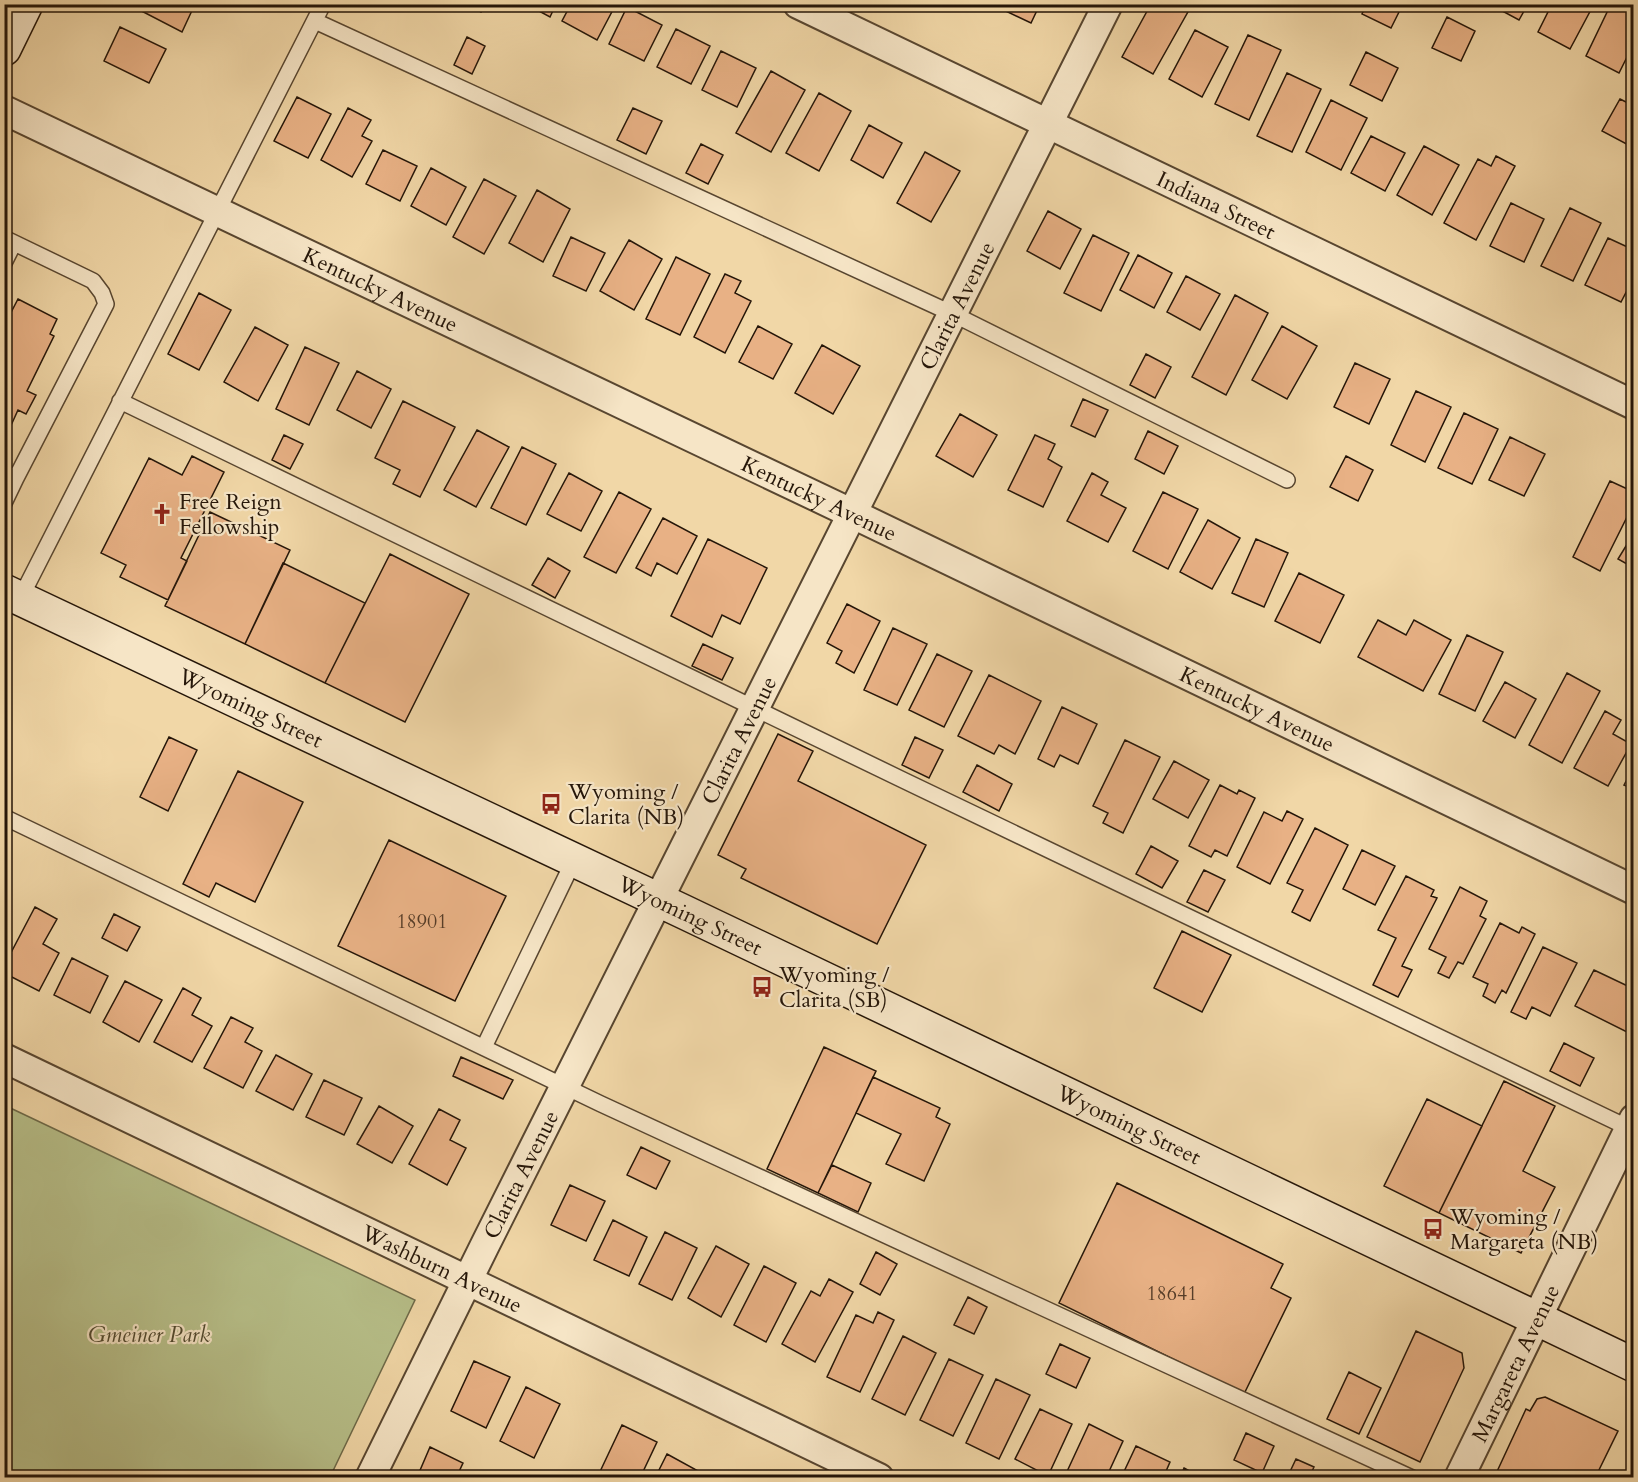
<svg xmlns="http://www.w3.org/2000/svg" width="1638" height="1482" font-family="Cardo,serif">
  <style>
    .green { fill: #b7bf89; stroke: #6e6a49; stroke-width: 1.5 }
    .building { fill: #e8b185; stroke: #251609; stroke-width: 1.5 }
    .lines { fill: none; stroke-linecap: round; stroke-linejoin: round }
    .lane-casing { stroke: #584630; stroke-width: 18 }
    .street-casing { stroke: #584630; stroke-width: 32 }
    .secondary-casing { stroke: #251609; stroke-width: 36 }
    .lane { stroke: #f6e5c6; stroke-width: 15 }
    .street { stroke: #f6e5c6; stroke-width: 28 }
    .secondary { stroke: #f6e5c6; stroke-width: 33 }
    .labels { text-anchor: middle; stroke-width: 4.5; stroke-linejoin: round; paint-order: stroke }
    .number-label { font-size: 20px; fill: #563d28 }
    .street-label { font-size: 22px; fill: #251609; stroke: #f6e5c6 }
    .poi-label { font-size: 22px; fill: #251609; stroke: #f6e5c6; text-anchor: start }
    .park-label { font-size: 22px; font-style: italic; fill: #51492f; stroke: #f6e5c6 }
  </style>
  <rect width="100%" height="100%" fill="#f1d7a7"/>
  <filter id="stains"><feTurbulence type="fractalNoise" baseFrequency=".00333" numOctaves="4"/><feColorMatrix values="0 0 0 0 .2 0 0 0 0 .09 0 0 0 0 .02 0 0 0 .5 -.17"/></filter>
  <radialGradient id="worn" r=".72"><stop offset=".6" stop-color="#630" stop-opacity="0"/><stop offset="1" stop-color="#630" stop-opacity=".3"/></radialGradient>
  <path class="green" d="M4,1105L415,1300L330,1477H5Z"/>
  <path class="building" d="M128,4H195L182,32Z
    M466,4H485L481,12Z
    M526,4H556L550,17Z
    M571,4H616L597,40L562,21Z
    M996,4H1040L1031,23L995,6Z
    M1151,4H1179L1189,10L1153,74L1122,57Z
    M1367,4H1403L1391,28L1362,14Z
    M1493,4H1528L1519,20L1493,6Z
    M1552,4H1594L1570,49L1538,32Z
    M1611,4H1634V43L1619,73L1586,56Z
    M627,7L662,25L644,61L609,44Z
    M1447,17L1475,31L1461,61L1432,48Z
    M120,27L166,49L149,83L104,61Z
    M676,29L710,46L691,84L657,67Z
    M1195,30L1228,47L1202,97L1169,79Z
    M1248,35L1281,50L1249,120L1215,104Z
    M467,37L485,46L472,74L454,65Z
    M721,51L756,68L737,107L702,90Z
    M1366,52L1398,68L1382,101L1350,85Z
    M771,71L805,90L771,152L736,133Z
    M1287,73L1321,89L1292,152L1257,136Z
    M819,93L851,111L819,171L786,153Z
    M297,97L331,114L308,158L274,141Z
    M1620,99L1634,106V148L1602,131Z
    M1331,100L1367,118L1341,170L1306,152Z
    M348,108L371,120L362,136L372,141L352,177L321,160Z
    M633,108L662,121L646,154L617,140Z
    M869,125L902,143L883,178L851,160Z
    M1371,136L1405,153L1385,191L1351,173Z
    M701,144L723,155L708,184L686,173Z
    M1424,146L1459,165L1432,215L1397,195Z
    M383,150L417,166L400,201L366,184Z
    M925,152L960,171L931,222L897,203Z
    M1496,156L1515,166L1476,240L1444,223L1478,159L1491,166Z
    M431,168L466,187L446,225L411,206Z
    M484,179L516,196L484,254L453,237Z
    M537,190L570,209L543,262L509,243Z
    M1511,203L1544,219L1524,262L1490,246Z
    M1570,208L1601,223L1573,281L1541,266Z
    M1048,211L1081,229L1060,269L1027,251Z
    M1093,235L1129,253L1101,311L1064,293Z
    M571,237L605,253L586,291L553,276Z
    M1608,238L1634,250V277L1621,302L1585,285Z
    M629,240L662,259L634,310L600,291Z
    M1138,255L1172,273L1154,308L1120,290Z
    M676,257L710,274L680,335L646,319Z
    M725,274L741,281L735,293L751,301L725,353L694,337Z
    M1186,276L1220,294L1200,330L1167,312Z
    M199,293L231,310L199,370L168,354Z
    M1235,295L1268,313L1226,395L1192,377Z
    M18,299L57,319L50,334L54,336L27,391L36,395L26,414L18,410L8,432L4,430V326Z
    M758,326L792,344L773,379L739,362Z
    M1282,326L1317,346L1287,399L1252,380Z
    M255,327L288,345L258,401L224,382Z
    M822,345L860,366L833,414L795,393Z
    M305,347L339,363L309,425L276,409Z
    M1146,354L1171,367L1155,398L1130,385Z
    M1355,363L1390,379L1369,424L1334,407Z
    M357,371L391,389L371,428L337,410Z
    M1416,391L1451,407L1425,462L1391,445Z
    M1083,399L1108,410L1095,437L1071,426Z
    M403,401L455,427L420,497L393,484L400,470L375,458Z
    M1464,413L1498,429L1472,484L1438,468Z
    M960,414L997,435L973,477L936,456Z
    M477,430L509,447L476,507L444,490Z
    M1148,431L1178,446L1164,474L1135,459Z
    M284,435L303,444L290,469L272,460Z
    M1035,435L1055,444L1048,459L1062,467L1043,507L1008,490Z
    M1510,437L1545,454L1524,496L1489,480Z
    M522,447L556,464L526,525L491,508Z
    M192,456L224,472L181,558L187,561L168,600L120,577L126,565L101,553L149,458L182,475Z
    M1346,456L1373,470L1358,501L1330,487Z
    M569,473L602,491L581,531L547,514Z
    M1092,473L1108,482L1101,495L1126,508L1108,542L1067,521Z
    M1610,481L1634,492V503L1600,571L1573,557Z
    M619,492L651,509L616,573L584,557Z
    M1163,492L1198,509L1168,569L1133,551Z
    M210,512L290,550L245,644L165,606Z
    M663,518L697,536L677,574L657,563L651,576L636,568Z
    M1208,520L1240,538L1212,589L1180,572Z
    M1634,533V568L1618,559Z
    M708,539L767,568L740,624L722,615L712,637L671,616Z
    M1256,539L1288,553L1264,607L1232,593Z
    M390,554L469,594L405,722L325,683Z
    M548,558L570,571L555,598L532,585Z
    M283,563L365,603L325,683L245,644Z
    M1299,573L1344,595L1320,643L1275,621Z
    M847,604L880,621L854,673L836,663L842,651L827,643Z
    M1378,620L1406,635L1414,620L1451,640L1423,691L1358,657Z
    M893,628L927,644L897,705L864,690Z
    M1467,635L1503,652L1475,711L1439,694Z
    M703,644L733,658L722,680L692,666Z
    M937,654L972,671L944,727L909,710Z
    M1567,673L1600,691L1562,763L1529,745Z
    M989,675L1041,701L1015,754L999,745L994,754L958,736Z
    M1505,682L1536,699L1515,738L1483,721Z
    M1062,707L1097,724L1078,764L1060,755L1054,767L1038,759Z
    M1605,711L1621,720L1613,734L1631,744L1608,786L1574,768Z
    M778,734L813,751L798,781L926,845L877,944L741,878L746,869L718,855Z
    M169,737L197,750L168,811L140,797Z
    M915,737L943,750L929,778L902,765Z
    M1125,740L1160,757L1123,833L1103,823L1108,813L1093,806Z
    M1174,761L1209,780L1188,818L1153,799Z
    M977,765L1012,784L999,811L963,792Z
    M1634,766V789L1624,785Z
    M238,771L303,802L255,902L216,883L209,897L183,884Z
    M1220,785L1237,794L1239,790L1255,798L1227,856L1215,850L1211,857L1189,846Z
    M1287,811L1303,819L1270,884L1237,867L1264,812L1282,821Z
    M1315,828L1348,845L1310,921L1292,912L1303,890L1287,883Z
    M389,840L506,896L455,1001L338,946Z
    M1151,846L1178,861L1162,888L1136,874Z
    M1362,850L1395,866L1375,905L1343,889Z
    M1204,870L1225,880L1208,912L1187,902Z
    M1406,876L1434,890L1431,896L1437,898L1402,966L1412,970L1398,997L1373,985L1396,938L1378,930Z
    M1460,887L1487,901L1480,916L1486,919L1463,964L1458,962L1449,978L1438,973L1446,957L1429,949Z
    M35,907L57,919L43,944L59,953L39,991L4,973V966Z
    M114,914L140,927L127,951L102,938Z
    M1500,923L1519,933L1522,927L1535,934L1506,993L1502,990L1495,1003L1483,996L1488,984L1473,977Z
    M1182,931L1231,955L1202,1012L1154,988Z
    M1543,947L1577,963L1550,1016L1532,1007L1526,1019L1511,1012Z
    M72,958L108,976L90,1013L54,995Z
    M1594,970L1634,989V1019L1627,1032L1575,1006Z
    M125,981L162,1000L139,1042L103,1022Z
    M183,988L201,998L192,1015L212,1026L192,1062L154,1042Z
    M231,1017L253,1028L245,1042L262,1051L243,1088L204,1068Z
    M1564,1043L1594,1058L1580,1086L1550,1071Z
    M824,1047L876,1071L818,1193L767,1169Z
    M276,1055L312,1074L293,1110L256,1091Z
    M461,1057L513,1080L503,1099L453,1076Z
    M873,1077L940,1108L936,1117L950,1124L924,1181L886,1164L901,1134L856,1113Z
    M324,1080L362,1098L344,1135L306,1117Z
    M1504,1081L1555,1106L1523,1171L1555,1187L1521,1253L1439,1213Z
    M1427,1099L1482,1126L1439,1213L1384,1186Z
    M379,1106L413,1126L392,1163L357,1144Z
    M439,1109L460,1120L450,1140L466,1148L447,1185L409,1164Z
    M641,1147L670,1161L656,1189L627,1175Z
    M832,1165L871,1183L858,1212L818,1193Z
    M1117,1183L1283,1264L1271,1288L1291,1298L1244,1394L1059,1303Z
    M570,1185L605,1201L586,1241L551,1225Z
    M613,1220L647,1237L629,1276L594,1260Z
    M665,1232L697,1248L672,1300L639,1284Z
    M716,1246L749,1264L721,1317L688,1298Z
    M876,1252L897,1264L880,1295L860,1284Z
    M764,1266L796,1283L766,1342L734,1325Z
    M829,1279L853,1292L815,1362L782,1344L811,1291L820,1296Z
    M968,1297L987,1307L974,1334L954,1325Z
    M878,1312L894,1320L860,1392L827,1377L856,1315L873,1323Z
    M1416,1331L1462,1353L1464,1368L1420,1462L1367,1437Z
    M903,1336L936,1353L905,1415L872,1399Z
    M1060,1344L1090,1358L1076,1388L1046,1374Z
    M949,1359L983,1375L953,1436L920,1420Z
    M474,1361L510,1377L486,1428L451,1411Z
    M1349,1372L1381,1388L1359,1434L1327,1419Z
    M996,1379L1030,1395L999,1459L966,1443Z
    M526,1387L560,1404L534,1458L500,1441Z
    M1545,1397L1618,1431L1595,1478H1494L1526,1409L1530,1411L1537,1399Z
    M1040,1409L1072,1424L1048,1476L1015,1459Z
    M1089,1424L1123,1441L1106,1478H1064Z
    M622,1425L657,1442L640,1478H597Z
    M1246,1433L1274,1446L1262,1473L1234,1460Z
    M1136,1446L1170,1462L1163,1478H1121Z
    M430,1447L463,1463L456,1478H423L418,1475Z
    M667,1454L700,1472L697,1478H655Z
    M1296,1459L1314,1467L1309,1478H1287Z
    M1184,1468L1202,1478H1180Z"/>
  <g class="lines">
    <defs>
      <path id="lane" d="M315,21L953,314L1287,480
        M4,238L93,281L102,293L106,304L16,478
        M4,263L14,243
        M120,401C622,648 1129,887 1633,1130
        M4,472L16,478L4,503
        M20,599L323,4
        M4,817L601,1104L1412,1478
        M484,1047L574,860"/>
      <g id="street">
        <path id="s1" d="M798,4L1634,405"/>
        <path id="s2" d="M4,110L853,514L1634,890"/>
        <path id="s3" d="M4,1058L879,1478"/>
        <path id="s4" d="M370,1478L485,1245L1108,4"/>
        <path id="s5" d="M1459,1478L1634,1119"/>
      </g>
      <g id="secondary">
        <path d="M4,49L26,4"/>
        <path id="s6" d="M4,591L682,911L1634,1365"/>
      </g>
    </defs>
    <use href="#lane" class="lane-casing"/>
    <use href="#street" class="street-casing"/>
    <use href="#secondary" class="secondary-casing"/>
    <use href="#lane" class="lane"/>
    <use href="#street" class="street"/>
    <use href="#secondary" class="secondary"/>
  </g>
  <defs>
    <symbol id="church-bare" viewBox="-9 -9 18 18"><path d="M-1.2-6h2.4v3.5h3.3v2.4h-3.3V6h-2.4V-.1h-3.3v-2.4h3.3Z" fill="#8f2418" stroke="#f6e5c6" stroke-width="2.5" paint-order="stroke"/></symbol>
    <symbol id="bus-bare" viewBox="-9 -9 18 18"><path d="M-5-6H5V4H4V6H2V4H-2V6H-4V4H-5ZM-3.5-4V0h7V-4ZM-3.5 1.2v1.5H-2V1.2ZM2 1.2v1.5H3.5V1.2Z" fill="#8f2418" stroke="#f6e5c6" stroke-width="2.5" paint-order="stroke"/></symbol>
  </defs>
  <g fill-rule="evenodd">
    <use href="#church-bare" x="147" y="499" width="30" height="30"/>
    <use href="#bus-bare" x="536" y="789" width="30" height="30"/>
    <use href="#bus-bare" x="747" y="972" width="30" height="30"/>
    <use href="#bus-bare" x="1418" y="1214" width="30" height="30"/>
  </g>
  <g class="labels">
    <g class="number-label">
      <text x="422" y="928">18901</text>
      <text x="1172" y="1300">18641</text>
    </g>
    <g class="street-label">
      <text dy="8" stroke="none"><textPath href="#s1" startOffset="464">Indiana Street</textPath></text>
      <text dy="8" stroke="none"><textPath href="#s2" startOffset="417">Kentucky Avenue</textPath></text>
      <text dy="8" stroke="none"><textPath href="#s4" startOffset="1311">Clarita Avenue</textPath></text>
      <text dy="8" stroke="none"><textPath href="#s2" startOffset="903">Kentucky Avenue</textPath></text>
      <text dy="8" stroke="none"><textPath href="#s6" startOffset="273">Wyoming Street</textPath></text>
      <text dy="8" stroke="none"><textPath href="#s2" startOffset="1389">Kentucky Avenue</textPath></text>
      <text dy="8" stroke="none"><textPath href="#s4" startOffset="825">Clarita Avenue</textPath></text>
      <text dy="8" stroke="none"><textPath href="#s6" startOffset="759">Wyoming Street</textPath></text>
      <text dy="8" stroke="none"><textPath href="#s6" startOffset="1245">Wyoming Street</textPath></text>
      <text dy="8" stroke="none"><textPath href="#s4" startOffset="339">Clarita Avenue</textPath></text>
      <text dy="8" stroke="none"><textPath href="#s3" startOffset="486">Washburn Avenue</textPath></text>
      <text dy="8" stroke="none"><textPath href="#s5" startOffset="128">Margareta Avenue</textPath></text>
    </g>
    <g class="poi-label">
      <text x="179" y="509">Free Reign<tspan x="179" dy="25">Fellowship</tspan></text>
      <text x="568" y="799">Wyoming /<tspan x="568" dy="25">Clarita (NB)</tspan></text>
      <text x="779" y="982">Wyoming /<tspan x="779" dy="25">Clarita (SB)</tspan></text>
      <text x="1450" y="1224">Wyoming /<tspan x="1450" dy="25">Margareta (NB)</tspan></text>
    </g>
    <g class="park-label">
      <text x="149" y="1342">Gmeiner Park</text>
    </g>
  </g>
  <rect width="1638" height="1482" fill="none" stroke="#f1d7a7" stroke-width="24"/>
  <rect x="6" y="6" width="1626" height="1470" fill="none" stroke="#251609" stroke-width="3"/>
  <rect x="12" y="12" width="1614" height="1458" fill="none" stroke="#251609" stroke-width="1.5"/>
  <rect width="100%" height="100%" filter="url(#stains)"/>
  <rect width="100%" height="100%" fill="url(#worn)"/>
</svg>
